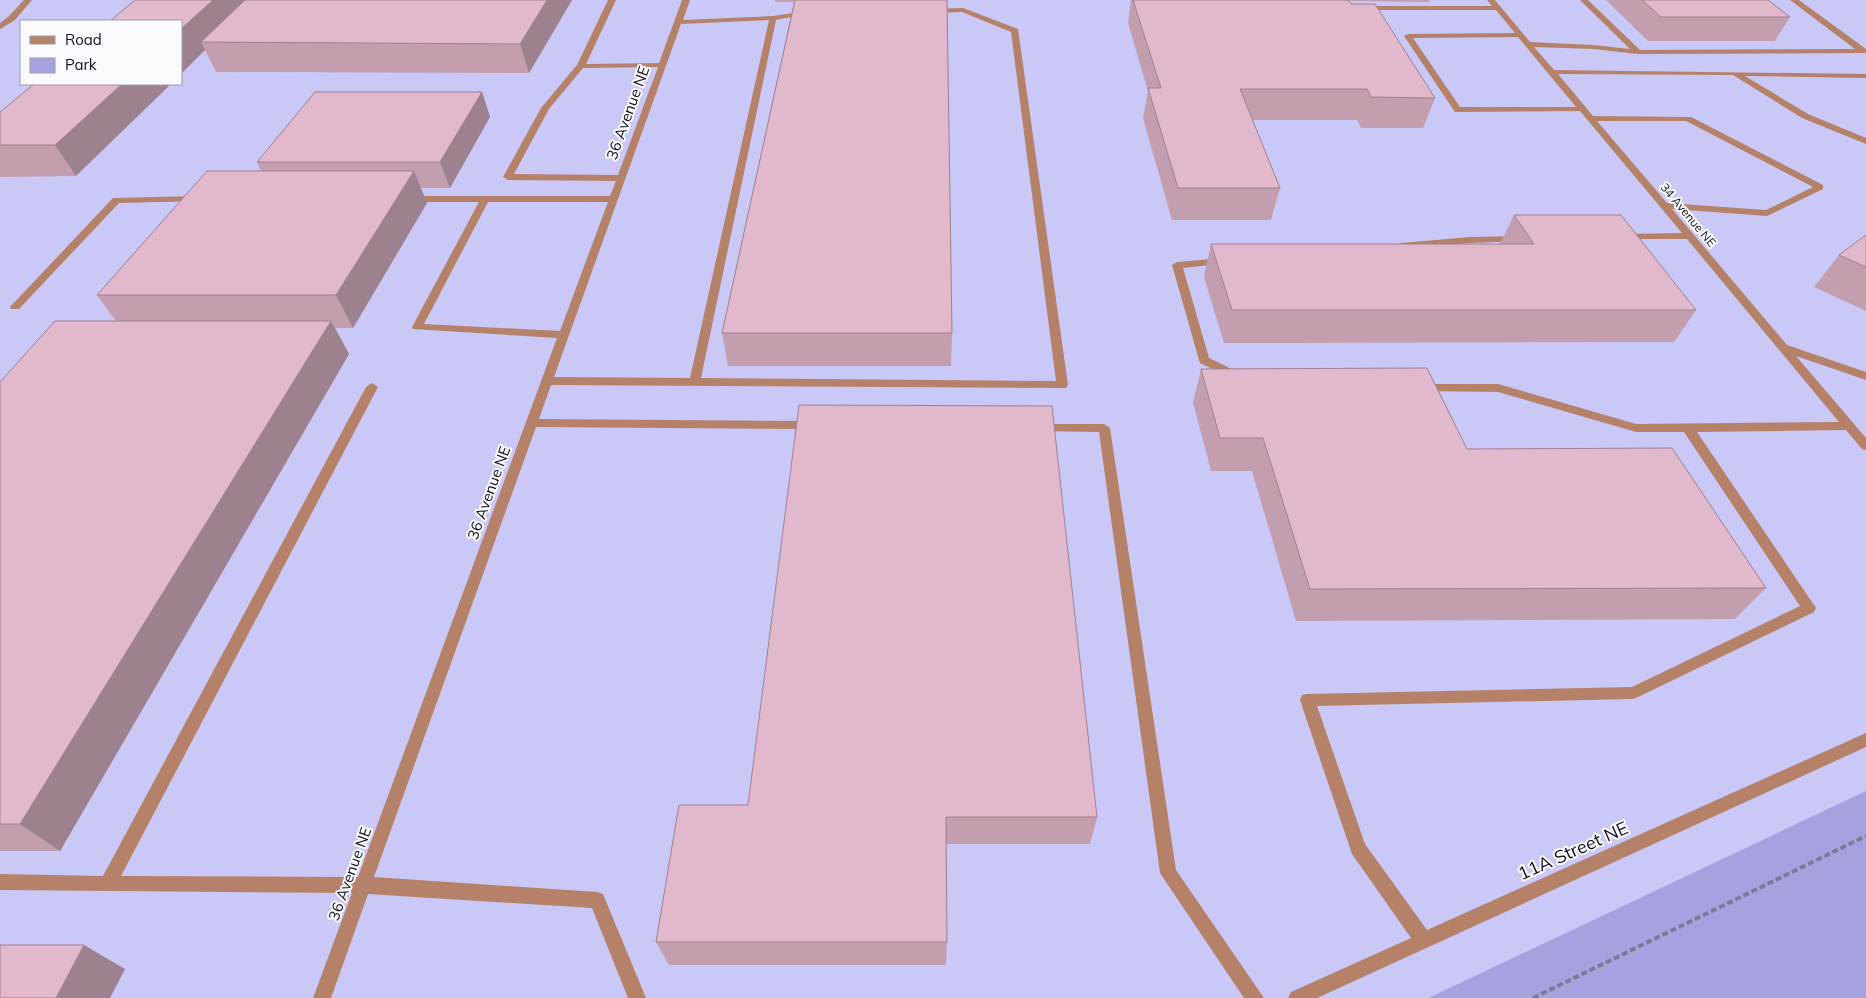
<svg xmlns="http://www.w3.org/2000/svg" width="1866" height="998" font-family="Mulish,sans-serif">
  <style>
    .built { fill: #cac8f6; fill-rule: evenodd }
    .green { fill: #a6a2e0 }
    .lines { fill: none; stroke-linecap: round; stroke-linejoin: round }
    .path { stroke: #7c7b97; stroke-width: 4; stroke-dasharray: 6 3; stroke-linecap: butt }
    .minor { fill: #b58269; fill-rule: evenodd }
    .wall { fill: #c29eaf }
    .shaded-wall { fill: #9e818f }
    .building { fill: #e1b8cc; stroke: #9e818f }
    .labels { text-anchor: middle; stroke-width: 4; stroke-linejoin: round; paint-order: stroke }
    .far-street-label { font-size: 12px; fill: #11101e; stroke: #fafafe }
    .street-label { font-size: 15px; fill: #11101e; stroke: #fafafe }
    .near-street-label { font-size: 18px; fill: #11101e; stroke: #fafafe }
  </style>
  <rect width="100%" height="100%" fill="#d6d5fc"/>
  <path class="built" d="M0,0H1866V791L1428,998H0ZM21,21H181V84H21Z"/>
  <path class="green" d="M1866,791V998H1428Z"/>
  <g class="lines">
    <path class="path" d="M1533,998L1866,836"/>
    <path class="minor" d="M24,0H32L15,20L0,29V23L9,16Z
      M608,0H616L586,64L659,63L682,0H690L683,20L773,16L806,11L810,13L776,20L701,378L1056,381L1011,32L962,12L931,13L927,11L931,9L963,8L1018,29L1068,385L1066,388L551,385L539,419L813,421L819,425L813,429L536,427L374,877L597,892L603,894L646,998H628L592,908L368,894L331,998H313L352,893L0,890V874L103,876L366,387L372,383L378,387L121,876L358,877L557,338L413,329L412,327L479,202H409L404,199L409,196H610L616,181L508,180L503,177L541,108L577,65ZM769,20L690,378L554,377L681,24ZM658,67L618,175L514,174L549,109L583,68ZM488,202H608L560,331L424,324Z
      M1487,0H1495L1530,42L1593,45L1630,49L1580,0H1588L1640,50L1855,49L1790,0H1799L1866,49V53L1638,54L1593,49L1534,47L1554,70L1866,74V78L1745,76L1808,114L1866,138V144L1802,118L1733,75L1558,74L1593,116L1691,117L1823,185V189L1767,216L1672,209L1787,345L1866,372V380L1796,356L1866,438V450L1862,449L1846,430L1697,432L1816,608L1814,612L1638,697L1633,699L1317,706L1365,844L1427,930L1866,733V747L1317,998H1288L1291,992L1411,938L1352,854L1300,700L1302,695L1307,694L1632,687L1800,606L1684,432H1636L1498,392L1419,391L1415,390L1413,387L1415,384H1498L1636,424L1839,422L1687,239H1621V235L1624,234L1682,233L1580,111L1455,112L1404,36L1408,34L1515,33L1496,10H1360L1356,8L1360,6H1492ZM1518,37L1576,107H1460L1413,38ZM1597,121H1686L1813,187L1766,210L1667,203Z
      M199,196L204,199L202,201L119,203L19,309H11L10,307L113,198Z
      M1519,236L1522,237V241L1470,243L1401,249L1396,246L1401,243L1470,237Z
      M1225,258L1229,259V263L1183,268L1209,358L1240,373L1242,376L1236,380L1200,363L1199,360L1172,265L1177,262Z
      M1038,424H1104L1110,428L1176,870L1264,998H1244L1160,873L1099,432L1034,431L1032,428L1034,425Z"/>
  </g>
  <path class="wall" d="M135,0H572L529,73L216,72L205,50Z
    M775,0H947L952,333L951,366H728L722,333L794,2H775Z
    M1131,0H1430L1429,2L1349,1L1435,98L1423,128H1361L1357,120H1252L1280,188L1271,220H1172L1143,118L1148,91L1128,23Z
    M1606,0H1768L1790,17L1775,41H1648Z
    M34,84L76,176L0,177V112Z
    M482,92L490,117L450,188H421L427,203L353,328H335L349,354L60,851H0V382L116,321L97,295L261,171L257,162Z
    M1514,215L1696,310L1674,342L1224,343L1204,277L1211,244H1500Z
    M1866,235V311L1814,287L1839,255Z
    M1201,369L1467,449L1766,588L1735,619L1296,621L1252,471H1211L1193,402Z
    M679,805L1097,817L1090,844H946L947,942L946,965H669L656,942Z"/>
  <path class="shaded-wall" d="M213,0H254L201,42L205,50L181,74V29Z
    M547,0H572L529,73L520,44Z
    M122,84H171L76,176L55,145Z
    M482,92L490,117L450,188L440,162Z
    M414,171L427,203L353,328L336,295Z
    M331,321L349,354L60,851L20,824Z
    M84,945L125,969L110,998H56Z"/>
  <path class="building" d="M135,0H213L181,29V21H110Z
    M245,0H547L520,44L201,42Z
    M795,0H947L952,333H722Z
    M1133,0H1348L1351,4H1375L1435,98L1371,97L1367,89H1240L1280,188H1178L1148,88H1161Z
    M1642,0H1768L1790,17H1661Z
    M34,84H122L55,145H0V112Z
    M315,92H482L440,162H257Z
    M207,171H414L336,295H97Z
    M1514,215H1621L1696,310H1232L1211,244H1534Z
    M1866,235V267L1839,255Z
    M55,321H331L20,824H0V382Z
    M1427,368L1467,449L1672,448L1766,588L1310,589L1263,438H1220L1201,369Z
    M799,405L1052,406L1097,817H946L947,942H656L679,805H748Z
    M0,945H84L56,998H0Z"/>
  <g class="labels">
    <g class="far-street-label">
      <text transform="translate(1688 215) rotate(50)" y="4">34 Avenue NE</text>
    </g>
    <g class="street-label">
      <text transform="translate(628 113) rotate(-70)" y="5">36 Avenue NE</text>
      <text transform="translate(489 493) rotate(-70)" y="5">36 Avenue NE</text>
      <text transform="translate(350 874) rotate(-70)" y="5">36 Avenue NE</text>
    </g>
    <g class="near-street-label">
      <text transform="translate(1573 851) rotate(-24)" y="6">11A Street NE</text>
    </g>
  </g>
  <rect x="20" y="20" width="162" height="65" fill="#fafafe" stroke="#9d9ca4"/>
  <rect x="30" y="36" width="25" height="8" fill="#b58269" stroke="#9d9ca4"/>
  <text x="65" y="45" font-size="15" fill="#11101e">Road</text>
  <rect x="30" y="58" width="25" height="15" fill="#a6a2e0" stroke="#9d9ca4"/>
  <text x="65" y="70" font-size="15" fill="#11101e">Park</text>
</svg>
